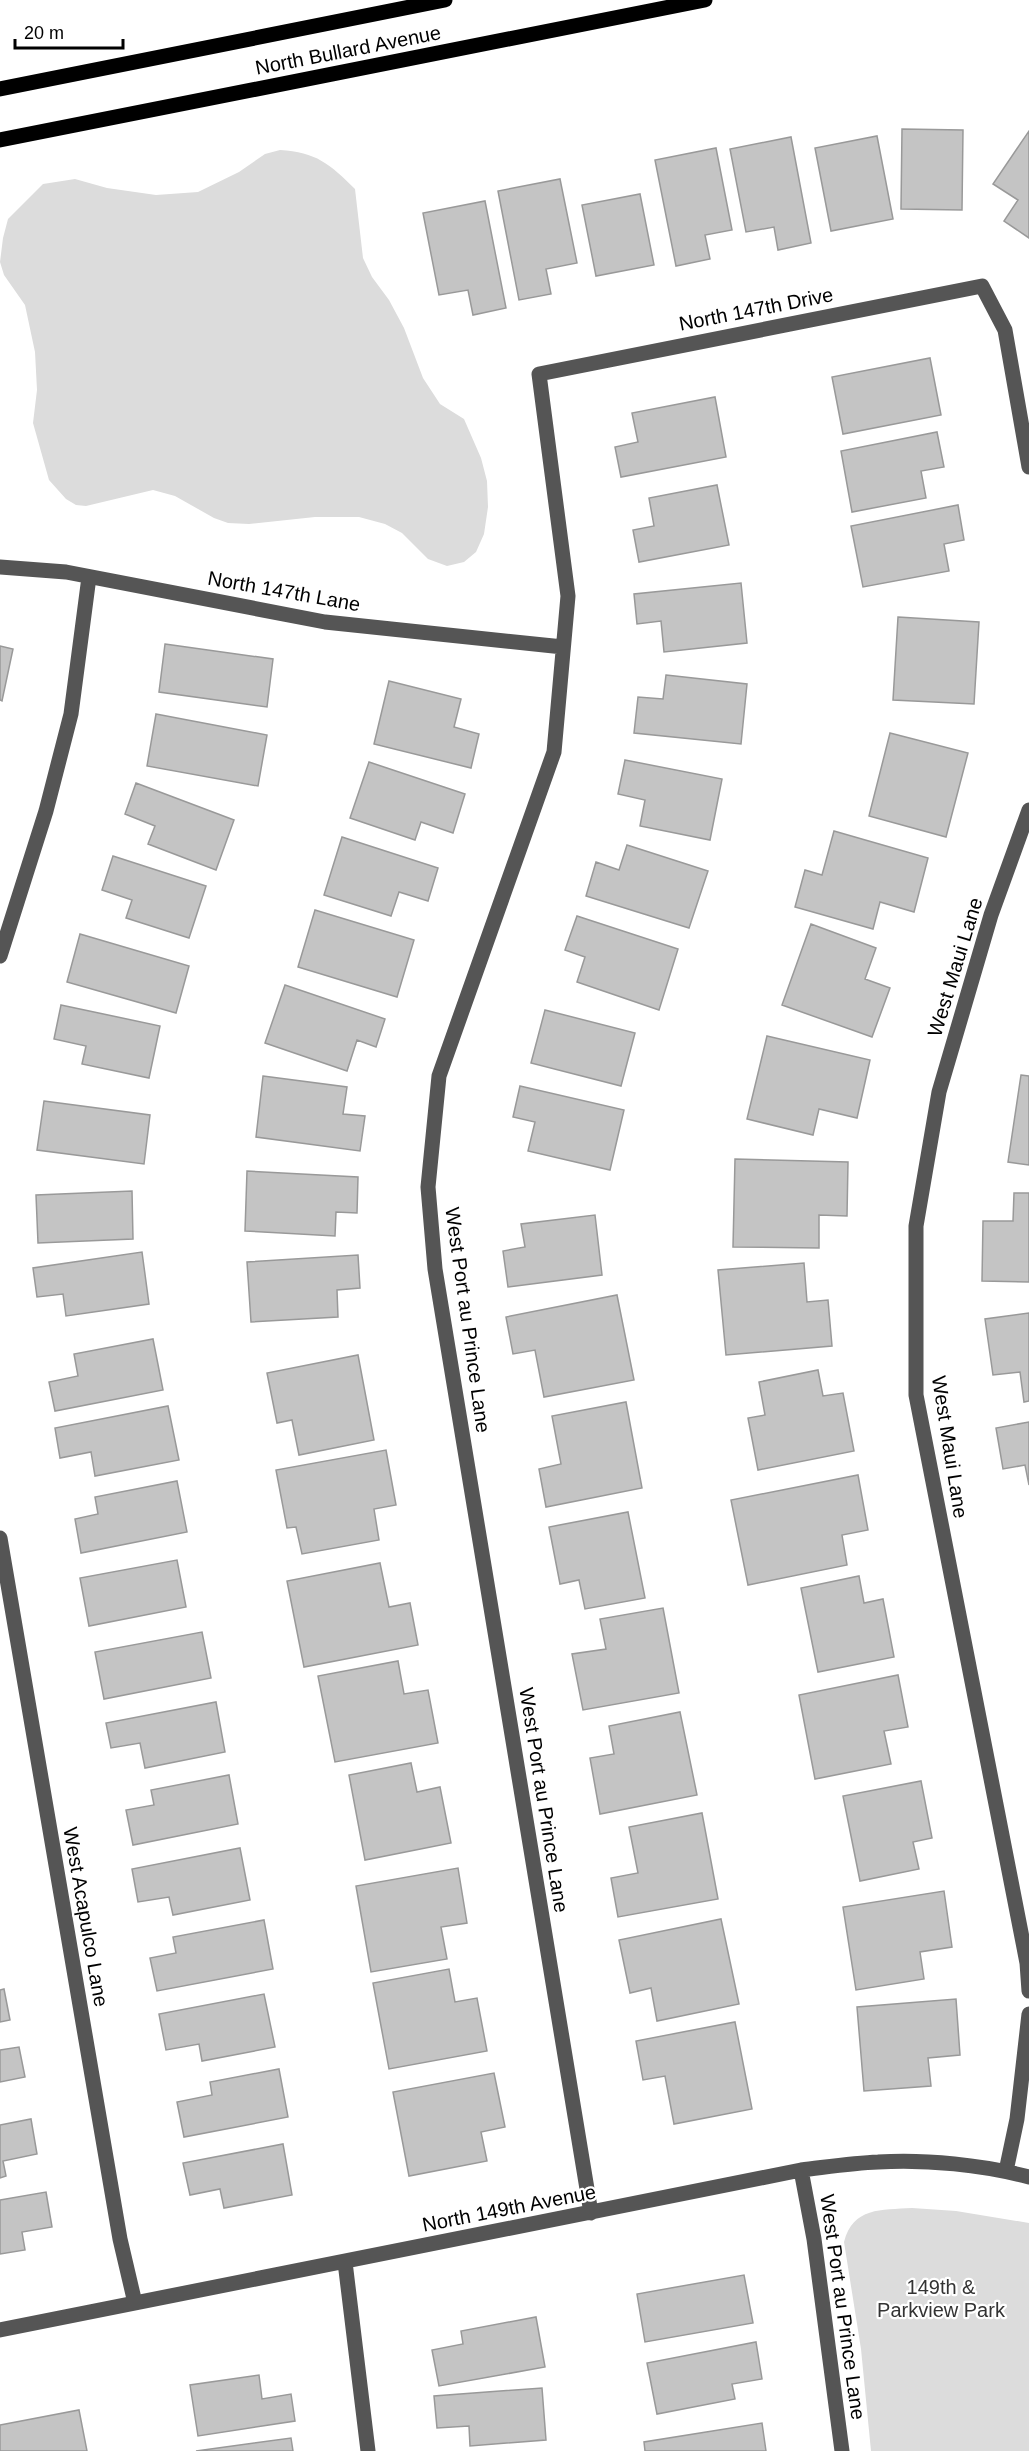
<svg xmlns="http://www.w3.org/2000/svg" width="1029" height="2451" font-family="Arial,sans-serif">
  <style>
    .green { fill: #dcdcdc }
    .building { fill: #c4c4c4; stroke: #999; stroke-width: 1.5 }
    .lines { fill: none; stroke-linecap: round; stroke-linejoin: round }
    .minor { stroke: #555; stroke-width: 15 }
    .major { stroke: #000; stroke-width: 15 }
    .labels { text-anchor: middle; stroke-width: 4.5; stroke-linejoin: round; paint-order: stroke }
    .street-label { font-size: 20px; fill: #000; stroke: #fff }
    .park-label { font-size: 20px; fill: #333; stroke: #fff }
  </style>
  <rect width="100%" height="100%" fill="#fff"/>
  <path class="green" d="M280,150C316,152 330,164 355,189L363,258L372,277L389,300L404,328L423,378L440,404L464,419L481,458L487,481L488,507L484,534L476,552L464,562L447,566L428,559L402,533L385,524L359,517H315L249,524L228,523L214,518L175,496L153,490L86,506L76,505L66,499L49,480L33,423L37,390L35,352L25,305L4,275L0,262L3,238L8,219L43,184L75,179L107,188L156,195L198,192L239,172L265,154Z
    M912,2208L956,2211L1029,2223V2451H871L861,2349L844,2242C853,2207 881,2210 912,2208Z"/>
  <path class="building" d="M902,129L963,130L962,210L901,209Z
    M1029,131V238L1004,221L1018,200L993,184Z
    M877,136L893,219L831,231L815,148Z
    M791,137L811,243L778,250L774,227L746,232L730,149Z
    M716,148L732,230L705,235L710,259L676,266L655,160Z
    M560,179L577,263L546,269L551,294L519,300L498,191Z
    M640,194L654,265L596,276L582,205Z
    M485,201L506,308L473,315L468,290L439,295L423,213Z
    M930,358L941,415L843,434L832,377Z
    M715,397L726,457L621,477L615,447L638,442L632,413Z
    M937,432L944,467L921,471L926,498L852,512L841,451Z
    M717,485L729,545L639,562L633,530L654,526L649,498Z
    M958,505L964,540L944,544L949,571L863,587L851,526Z
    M741,583L747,643L664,652L661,621L637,624L634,594Z
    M898,617L979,622L974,704L893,700Z
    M165,644L273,659L267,707L159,692Z
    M0,646L13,649L2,701L0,700Z
    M666,675L747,684L741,744L634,733L638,697L663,699Z
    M389,681L461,699L454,727L479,734L471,768L374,744Z
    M156,714L267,735L258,786L147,766Z
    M890,733L968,753L946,837L869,816Z
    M625,760L722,779L710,840L640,826L645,800L618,794Z
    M369,762L465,794L453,833L421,822L415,840L350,818Z
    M136,783L234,820L216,870L148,844L155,826L125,814Z
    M834,831L928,858L914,912L880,902L873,929L795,907L805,870L822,875Z
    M342,837L438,868L428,901L399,892L391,916L324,895Z
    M627,845L708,871L689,928L586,896L596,862L619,870Z
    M113,856L206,886L189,938L126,918L132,900L102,890Z
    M315,910L414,940L397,997L298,967Z
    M577,916L678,949L659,1010L577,982L585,957L565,950Z
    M811,924L876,948L865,979L890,988L872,1037L782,1005Z
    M80,934L189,966L176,1013L67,982Z
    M285,985L385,1019L376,1047L357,1040L347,1071L265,1043Z
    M61,1005L160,1026L149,1078L82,1064L86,1046L54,1039Z
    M545,1010L635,1033L621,1086L531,1063Z
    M767,1036L870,1060L857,1118L819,1109L813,1135L747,1119Z
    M1021,1075L1029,1076V1165L1008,1162Z
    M263,1076L347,1087L343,1114L365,1116L360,1151L256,1137Z
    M520,1086L624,1110L610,1170L528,1151L535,1122L513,1117Z
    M44,1101L150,1115L144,1164L37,1150Z
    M735,1159L848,1162L847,1216L819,1215V1248L733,1247Z
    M247,1171L358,1177L357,1213L336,1212L335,1236L245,1231Z
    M132,1191L133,1239L38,1243L36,1195Z
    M1014,1193H1029V1282L982,1281L983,1221H1013Z
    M595,1215L602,1275L508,1287L503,1251L525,1247L521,1224Z
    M142,1252L149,1304L66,1316L63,1294L37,1297L33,1268Z
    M358,1255L360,1288L337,1290L338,1317L251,1322L247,1262Z
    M804,1263L807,1302L828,1300L832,1346L726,1355L718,1270Z
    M617,1295L634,1380L544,1397L535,1350L513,1354L506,1317Z
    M1029,1313V1401L1024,1402L1020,1372L993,1375L985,1319Z
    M153,1339L163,1390L55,1411L49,1382L78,1376L74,1354Z
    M358,1355L374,1440L299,1455L292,1420L277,1423L267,1373Z
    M818,1370L823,1396L843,1393L854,1451L758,1470L748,1418L765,1415L759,1382Z
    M626,1402L642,1488L546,1507L539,1469L561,1464L552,1416Z
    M168,1406L179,1460L95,1476L91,1452L60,1458L55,1428Z
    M1029,1422V1485L1025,1465L1003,1469L996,1428Z
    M386,1450L396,1505L374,1509L379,1540L302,1554L296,1527L287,1528L276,1470Z
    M858,1475L868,1530L842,1535L847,1565L748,1585L731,1500Z
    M177,1481L187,1532L81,1553L75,1519L98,1514L95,1497Z
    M628,1512L645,1598L585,1609L579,1580L560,1584L549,1527Z
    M177,1560L186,1607L89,1626L80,1578Z
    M380,1563L389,1607L410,1603L418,1645L304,1667L287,1581Z
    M859,1576L864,1603L883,1599L894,1657L818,1672L801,1588Z
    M663,1608L679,1693L583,1710L572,1654L606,1649L600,1619Z
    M202,1632L211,1678L104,1699L95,1652Z
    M398,1661L404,1694L428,1690L438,1743L335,1762L318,1676Z
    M898,1675L908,1727L884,1731L891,1764L815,1779L799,1695Z
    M216,1702L225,1752L145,1768L140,1743L111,1748L106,1723Z
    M680,1712L697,1795L600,1814L590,1758L614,1754L609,1726Z
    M411,1763L417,1792L440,1787L451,1843L365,1860L349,1775Z
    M229,1775L238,1824L133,1845L126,1810L154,1805L151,1790Z
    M921,1781L932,1838L913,1842L919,1869L860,1881L843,1796Z
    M702,1813L718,1899L618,1917L611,1878L638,1873L629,1827Z
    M240,1848L250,1900L173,1915L169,1897L138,1902L132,1869Z
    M458,1868L467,1923L441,1927L447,1959L371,1972L356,1886Z
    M944,1891L952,1947L920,1952L924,1979L856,1990L843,1907Z
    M721,1919L739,2004L657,2021L651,1988L630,1993L619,1940Z
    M264,1920L273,1969L157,1991L150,1958L176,1953L173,1937Z
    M449,1969L455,2002L477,1998L487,2051L389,2069L373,1983Z
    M4,1989L10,2020L0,2022V1990Z
    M264,1994L275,2047L202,2061L199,2044L166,2050L159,2014Z
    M956,1999L960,2055L928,2058L931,2086L864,2091L857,2007Z
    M735,2022L752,2109L674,2124L665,2076L643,2080L636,2041Z
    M19,2047L25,2077L0,2082V2050Z
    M279,2069L288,2117L184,2137L177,2102L212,2095L210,2082Z
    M494,2073L505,2127L481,2132L487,2161L409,2176L393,2092Z
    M31,2119L37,2154L3,2161L6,2176L0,2178V2125Z
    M283,2144L292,2195L224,2208L220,2189L190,2195L183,2163Z
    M46,2192L52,2227L22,2232L25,2250L0,2254V2200Z
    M744,2275L753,2323L645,2342L637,2294Z
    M536,2317L545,2367L439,2386L432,2350L463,2344L461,2331Z
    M756,2342L762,2379L732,2384L735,2399L657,2414L647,2363Z
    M259,2375L262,2399L291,2394L295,2421L198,2436L190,2385Z
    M542,2388L546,2440L470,2446L469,2426L437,2428L434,2396Z
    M79,2410L87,2451H0V2425Z
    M762,2423L766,2451H645L644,2442Z
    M291,2438L293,2451H196Z"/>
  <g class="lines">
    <path class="minor" d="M0,567L66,572L325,622L563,647
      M1029,810L991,915L939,1092L916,1226V1395L1027,1963L1029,1991
      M0,956L46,811L71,714L89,577
      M0,1538L120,2239L135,2303
      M801,2170L814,2239L842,2451
      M1006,2171L1017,2119L1029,2014
      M591,2213L435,1269L428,1187L439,1076L554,752L568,596L539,374L982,286L1005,330L1029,467
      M345,2262L368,2451
      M0,2330L801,2170C827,2167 853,2163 878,2162C926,2159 983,2165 1029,2177"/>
    <path class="major" d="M0,89L445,0
      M0,140L705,0"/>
  </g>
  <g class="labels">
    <g class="street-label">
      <text transform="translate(348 50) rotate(-11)" y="7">North Bullard Avenue</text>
      <text transform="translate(756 309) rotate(-11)" y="7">North 147th Drive</text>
      <text transform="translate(284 591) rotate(10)" y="7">North 147th Lane</text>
      <text transform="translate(955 967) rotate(-73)" y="7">West Maui Lane</text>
      <text transform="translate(468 1320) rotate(82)" y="7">West Port au Prince Lane</text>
      <text transform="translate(950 1447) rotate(81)" y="7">West Maui Lane</text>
      <text transform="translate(544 1800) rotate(81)" y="7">West Port au Prince Lane</text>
      <text transform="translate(86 1917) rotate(80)" y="7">West Acapulco Lane</text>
      <text transform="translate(509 2208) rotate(-11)" y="7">North 149th Avenue</text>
      <text transform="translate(843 2307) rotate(82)" y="7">West Port au Prince Lane</text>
    </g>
    <g class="park-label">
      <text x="941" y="2294">149th &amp;<tspan x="941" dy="23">Parkview Park</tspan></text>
    </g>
  </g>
  <path d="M15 39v9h108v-9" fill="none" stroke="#000000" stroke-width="3"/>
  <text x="24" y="39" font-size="18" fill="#000000" stroke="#ffffff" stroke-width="4.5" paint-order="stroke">20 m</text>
</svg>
